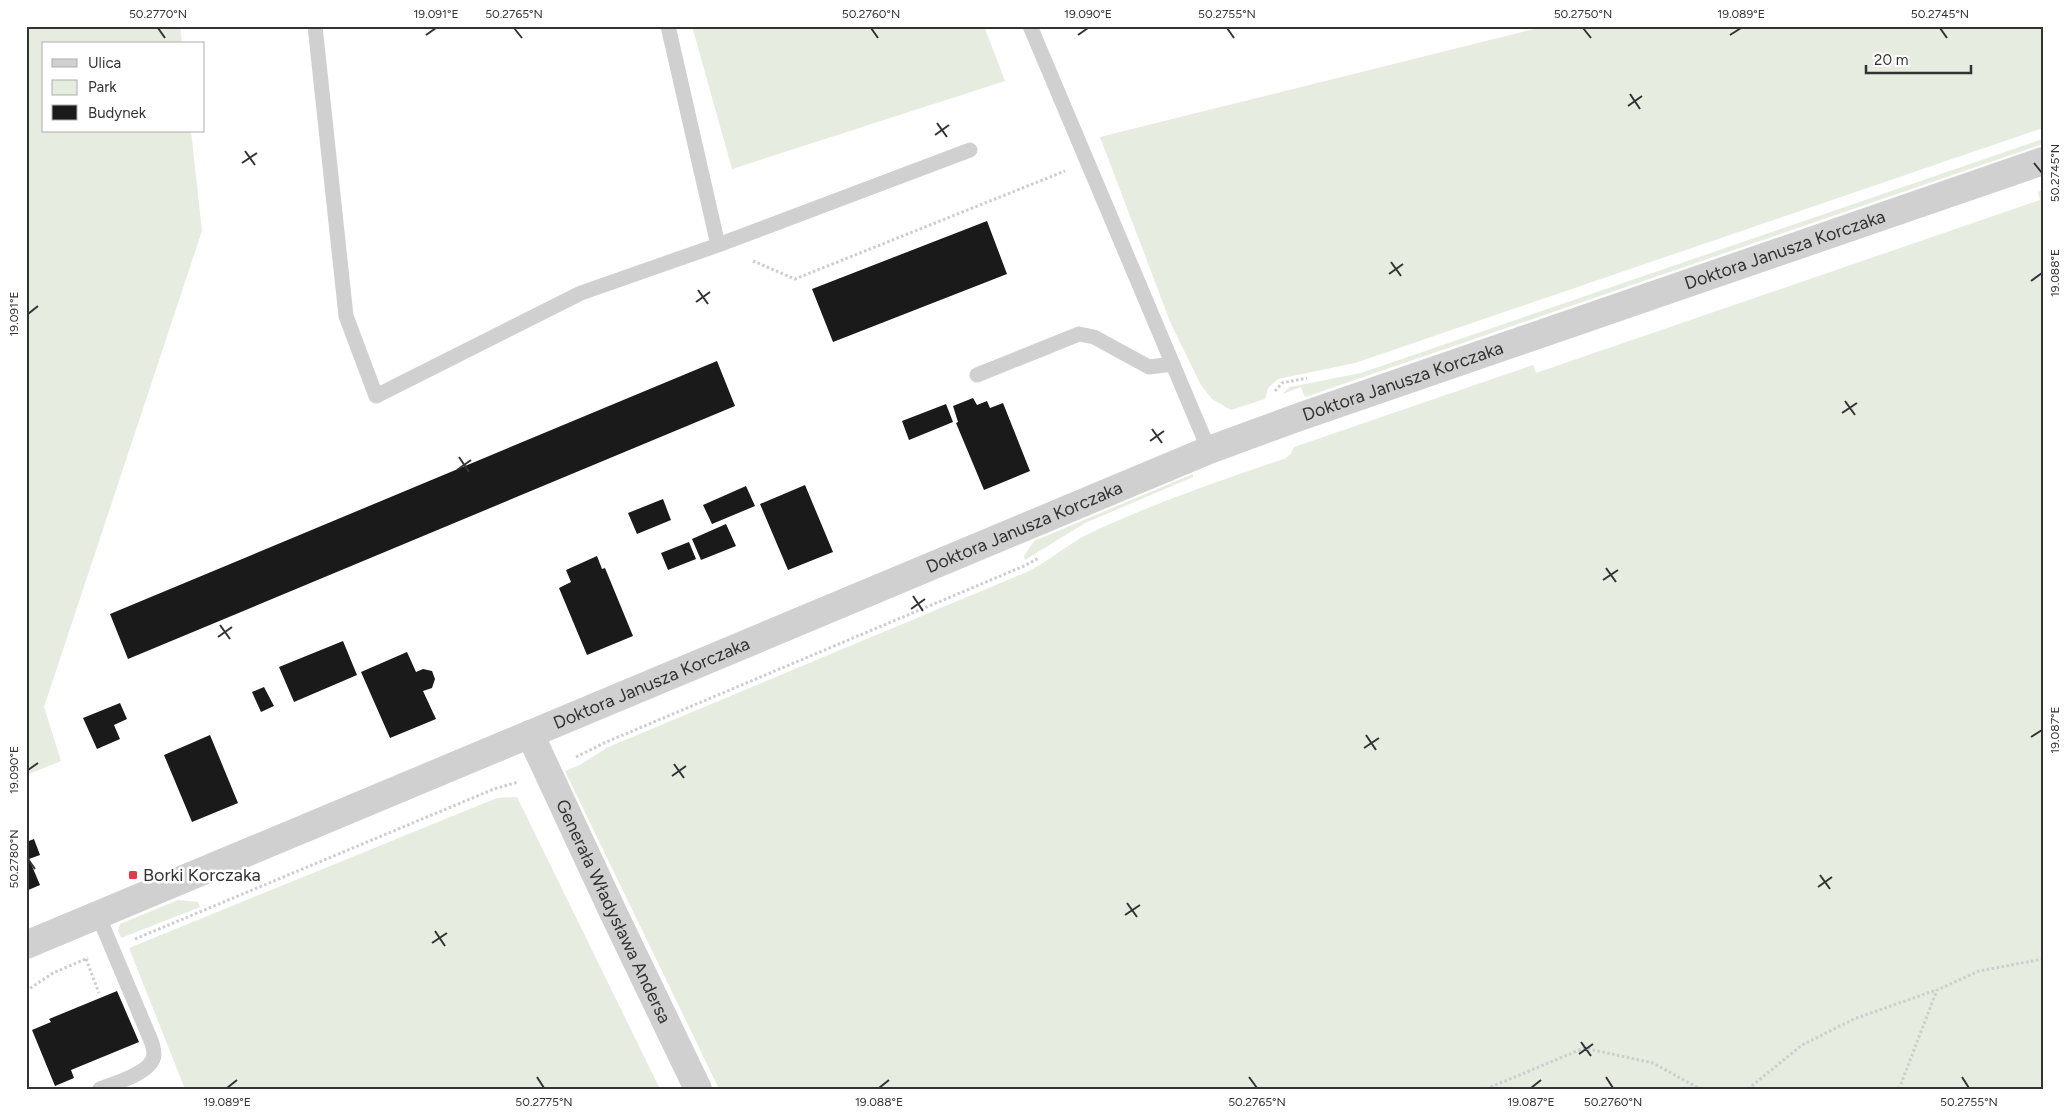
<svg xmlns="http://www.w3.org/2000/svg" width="2069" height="1115" font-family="Figtree,sans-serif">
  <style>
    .green { fill: #e6ecdf }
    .building { fill: #1a1a1a }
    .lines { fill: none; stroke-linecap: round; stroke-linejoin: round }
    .path { stroke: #cdcdcd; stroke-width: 3; stroke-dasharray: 2.5 2.5; stroke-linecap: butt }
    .service { stroke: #d0d0d0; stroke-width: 15 }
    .minor { stroke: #d0d0d0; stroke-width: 28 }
    .tertiary { stroke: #d0d0d0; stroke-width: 28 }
    .ticks { fill: none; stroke: #333; stroke-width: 2 }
    .poi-dot { fill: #e63946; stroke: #fff; stroke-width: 2 }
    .labels { text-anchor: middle; stroke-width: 5; stroke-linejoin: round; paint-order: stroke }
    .street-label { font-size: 18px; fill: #333; stroke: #fff }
    .poi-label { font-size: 18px; fill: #333; stroke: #fff; text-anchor: start }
    .neatline { fill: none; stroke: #333; stroke-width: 2 }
    .ticks-label { font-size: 12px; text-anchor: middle; fill: #333 }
  </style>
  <rect width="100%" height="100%" fill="#fff"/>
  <path class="green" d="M26,26H180L182,44H44V131H191L202,231L44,707L61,761L26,775Z
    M692,26H984L1005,81L732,169Z
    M1546,26H2043V128L1355,363L1278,379L1268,388L1265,399L1231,410L1212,399L1201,385L1171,324L1100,137Z
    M2043,139V144L1305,397L1301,387L1282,394L1290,387L1361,373Z
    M2043,190V1089H719L565,771L580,765L606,748L1027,572C1049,561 1067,545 1088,534C1152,504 1218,481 1284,459L1291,454L1294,447L1533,365L1536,373L2040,200L2038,192Z
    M1193,474V477L1085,523L1025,560L1024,556L1034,541Z
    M517,797L660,1089H185L129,948L497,798Z
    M178,900L198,902L200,907L121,938L118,930L120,924Z"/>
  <path class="building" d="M987,221L1007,274L833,342L812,289Z
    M717,361L735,406L128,659L110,614Z
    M973,398L977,405L987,401L990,408L1003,403L1030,471L984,490L956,423L958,422L953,406Z
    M946,404L953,422L909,440L902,421Z
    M805,485L833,552L788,570L760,504Z
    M746,486L755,506L712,524L703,505Z
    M663,499L671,520L637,534L628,513Z
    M726,524L736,546L701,560L692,539Z
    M689,542L696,559L668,570L661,553Z
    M597,556L602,569L605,568L633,636L587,655L559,588L571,582L566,570Z
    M343,641L357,675L294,702L279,667Z
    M407,652L416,672L423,669L432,671L435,679L432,688L423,691L436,719L390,738L361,672Z
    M264,687L274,706L261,712L252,692Z
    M120,703L127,719L114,725L120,739L97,749L83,718Z
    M210,735L238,803L192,822L164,755Z
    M34,839L40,855L29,859L40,885L26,891V842Z
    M117,991L139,1042L71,1070L74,1078L55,1086L32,1030L51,1022L49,1019Z"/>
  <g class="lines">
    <path class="path" d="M753,261L795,279L1065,171
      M1275,391L1282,383L1307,378
      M576,757L604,743L1024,566L1039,558
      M135,939L494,789L518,782
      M86,959L99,993
      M26,991L53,973L88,958
      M1486,1089L1584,1048L1653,1063L1700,1089
      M1748,1089L1802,1045L1854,1019L1936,990
      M1899,1089L1937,990L1979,971L2043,959"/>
    <path class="service" d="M315,26L346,316L376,396L581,293L718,245
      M668,26L718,245L970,150
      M1030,26L1209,450
      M977,375L1079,334L1094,337L1149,367L1173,364
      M98,915L152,1043C153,1047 154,1052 154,1055C152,1073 115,1083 100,1089"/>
    <path class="minor" id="s1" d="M530,734L613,912L698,1089"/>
    <path class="tertiary" id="s2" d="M26,945L1209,450L1299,417L2043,161"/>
  </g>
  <path class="ticks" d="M158,28L165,38M514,28L522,38M871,28L878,38M1227,28L1234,38M1583,28L1591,38M1940,28L1947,38M426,35L436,28M1078,35L1088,28M1730,35L1741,28M1630,94L1640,109M1628,106L1642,96M937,123L947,137M935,135L949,125M245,151L255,165M242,163L257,153M2034,163L2042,173M1391,262L1401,276M1389,274L1403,264M2031,281L2042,273M698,290L708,304M696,302L710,292M28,314L38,306M1845,401L1855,415M1842,413L1857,403M1152,429L1162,443M1150,441L1164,431M459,457L469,472M457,470L471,460M1606,568L1616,582M1603,580L1618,570M913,596L923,611M911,609L925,599M220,625L230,639M218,637L232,627M1366,735L1376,750M2031,737L2042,730M1364,748L1379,738M674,764L684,778M28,770L38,763M672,776L686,766M28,859L35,869M1820,875L1830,889M1818,887L1832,877M1127,903L1137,917M1125,915L1140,905M435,931L445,946M432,943L447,933M1581,1042L1591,1056M1579,1054L1593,1044M537,1077L544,1088M1249,1077L1257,1088M1606,1077L1613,1088M1962,1077L1969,1088M227,1088L237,1080M879,1088L889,1080M1531,1088L1541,1080"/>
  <rect class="poi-dot" x="128" y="870" width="10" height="10" rx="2.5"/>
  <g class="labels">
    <g class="street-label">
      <text dy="6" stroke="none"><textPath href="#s2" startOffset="1892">Doktora Janusza Korczaka</textPath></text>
      <text dy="6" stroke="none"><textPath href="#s2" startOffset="1488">Doktora Janusza Korczaka</textPath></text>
      <text dy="6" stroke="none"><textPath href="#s2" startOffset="1082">Doktora Janusza Korczaka</textPath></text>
      <text dy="6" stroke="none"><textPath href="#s2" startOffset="678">Doktora Janusza Korczaka</textPath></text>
      <text dy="6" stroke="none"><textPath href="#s1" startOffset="196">Generała Władysława Andersa</textPath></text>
    </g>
    <g class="poi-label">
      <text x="143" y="881">Borki Korczaka</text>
    </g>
  </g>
  <rect width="2069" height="1115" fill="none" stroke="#ffffff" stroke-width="55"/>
  <rect x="42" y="42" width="162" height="90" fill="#ffffff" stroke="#adadad"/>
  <rect x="52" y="59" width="25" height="8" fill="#d0d0d0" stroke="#adadad"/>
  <text x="88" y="68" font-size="15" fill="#333333">Ulica</text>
  <rect x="52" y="80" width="25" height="15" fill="#e6ecdf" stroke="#adadad"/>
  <text x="88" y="92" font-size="15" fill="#333333">Park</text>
  <rect x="52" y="105" width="25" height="15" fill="#1a1a1a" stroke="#adadad"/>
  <text x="88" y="118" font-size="15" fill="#333333">Budynek</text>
  <path d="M1866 65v8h105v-8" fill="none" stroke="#333333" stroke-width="2.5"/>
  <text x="1874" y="65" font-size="15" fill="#333333" stroke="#ffffff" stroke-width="4" paint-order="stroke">20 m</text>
  <rect x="28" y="28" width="2014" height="1060" class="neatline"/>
  <g class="ticks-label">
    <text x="158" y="18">50.2770°N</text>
    <text x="436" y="18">19.091°E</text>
    <text x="514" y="18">50.2765°N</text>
    <text x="871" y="18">50.2760°N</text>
    <text x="1088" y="18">19.090°E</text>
    <text x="1227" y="18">50.2755°N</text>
    <text x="1583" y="18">50.2750°N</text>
    <text x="1741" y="18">19.089°E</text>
    <text x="1940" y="18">50.2745°N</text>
    <text transform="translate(2055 173) rotate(-90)" y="4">50.2745°N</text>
    <text transform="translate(2055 273) rotate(-90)" y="4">19.088°E</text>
    <text transform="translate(14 314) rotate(-90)" y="4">19.091°E</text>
    <text transform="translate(2055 730) rotate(-90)" y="4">19.087°E</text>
    <text transform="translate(14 770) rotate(-90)" y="4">19.090°E</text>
    <text transform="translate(14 859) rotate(-90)" y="4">50.2780°N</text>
    <text x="227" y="1106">19.089°E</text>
    <text x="544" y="1106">50.2775°N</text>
    <text x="879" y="1106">19.088°E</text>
    <text x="1257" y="1106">50.2765°N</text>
    <text x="1531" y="1106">19.087°E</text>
    <text x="1613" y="1106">50.2760°N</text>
    <text x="1969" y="1106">50.2755°N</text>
  </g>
</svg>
